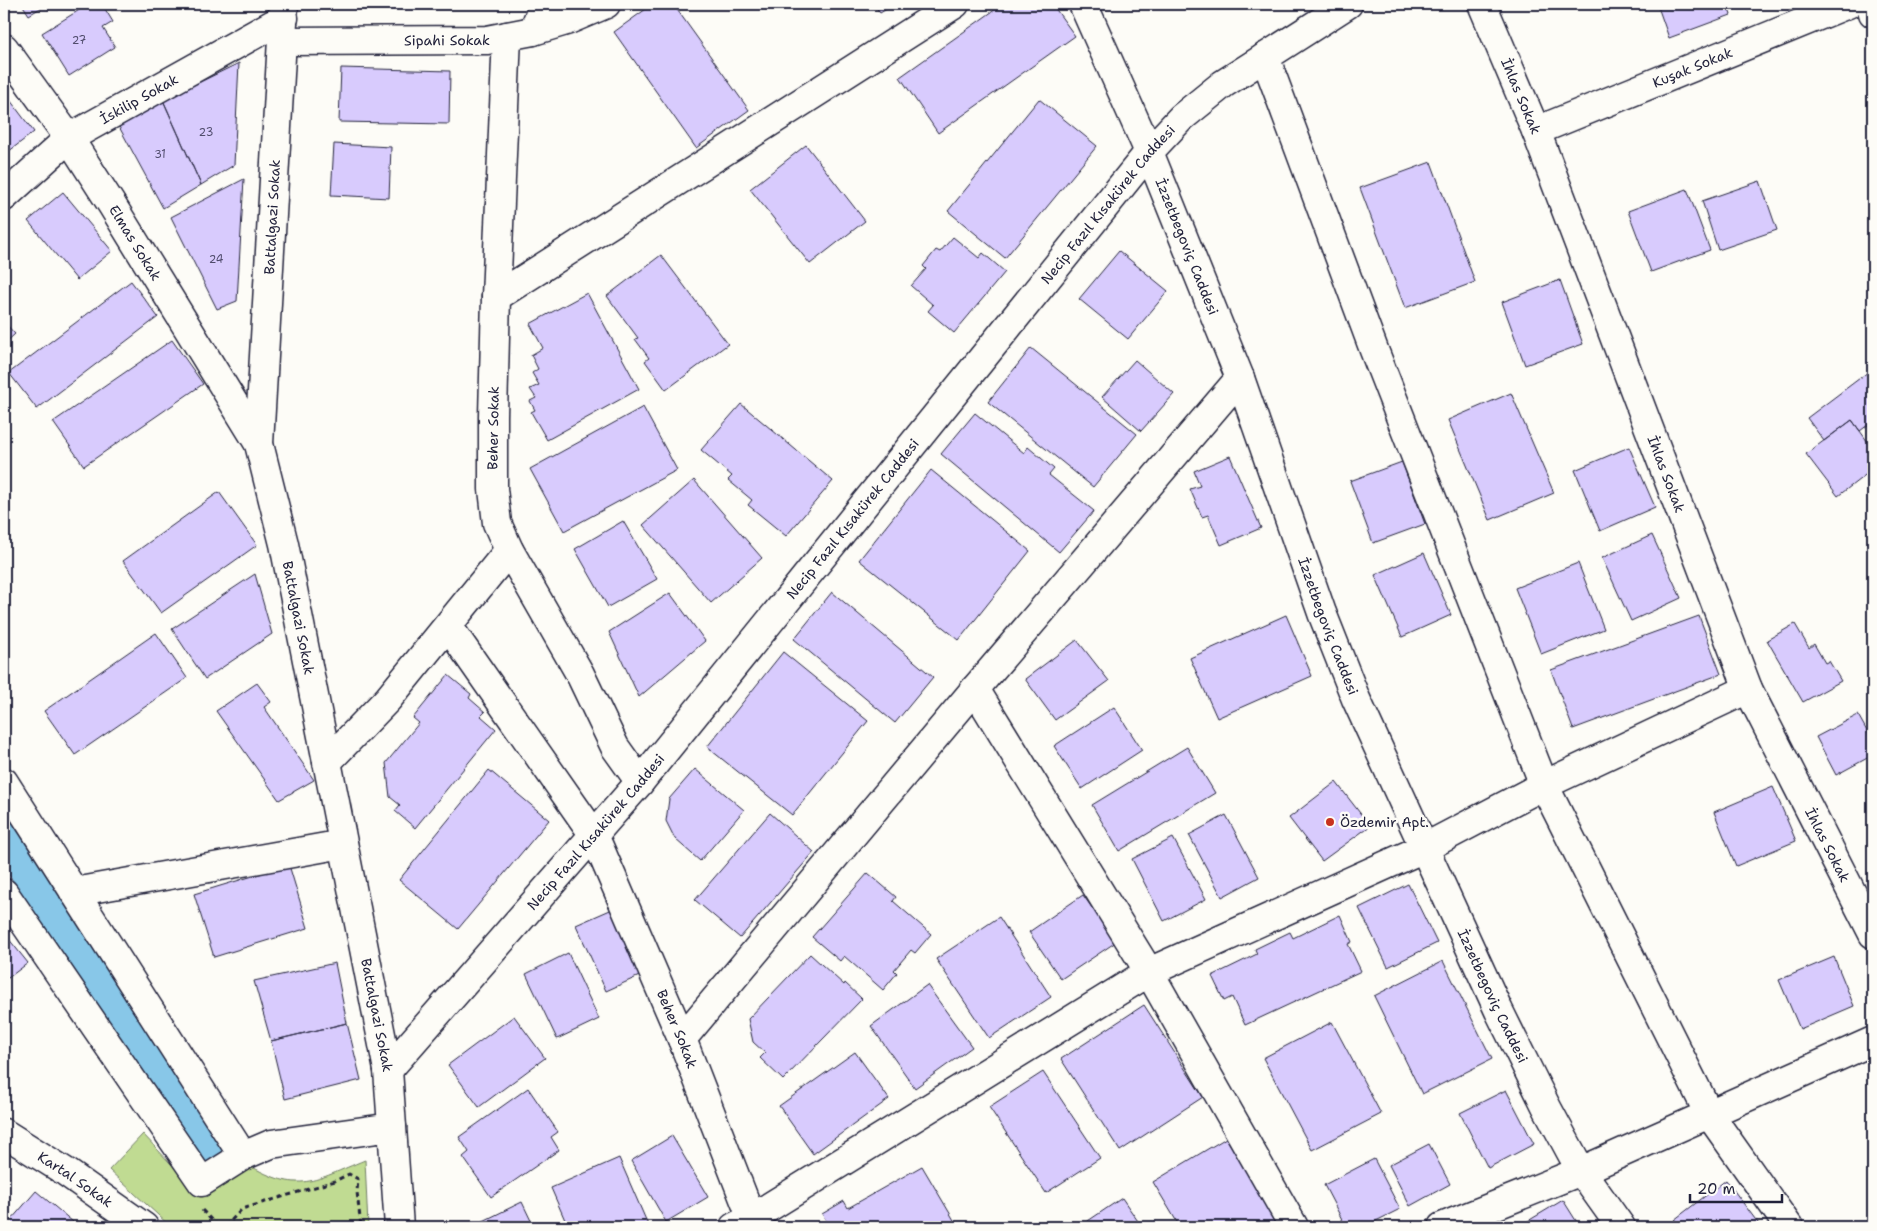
<svg xmlns="http://www.w3.org/2000/svg" width="1877" height="1231" font-family="'Shantell Sans',sans-serif">
  <style>
    .green { fill: #c0db92; stroke: #717e66 }
    .water { fill: #88c7e8; stroke: #5f85a3 }
    .building { fill: #d8cbfd; stroke: #22223b }
    .lines { fill: none; stroke-linecap: round; stroke-linejoin: round }
    .minor-casing { stroke: #22223b; stroke-width: 31 }
    .path { stroke: #22223b; stroke-width: 3; stroke-dasharray: 5 4; stroke-linecap: butt }
    .minor { stroke: #fdfcf7; stroke-width: 28 }
    .poi-dot { fill: #c8321e; stroke: #fdfcf7; stroke-width: 2 }
    .labels { text-anchor: middle; stroke-width: 5; stroke-linejoin: round; paint-order: stroke }
    .number-label { font-size: 11px; fill: #504c6c }
    .street-label { font-size: 14px; fill: #22223b; stroke: #fdfcf7 }
    .poi-label { font-size: 14px; fill: #22223b; stroke: #fdfcf7; text-anchor: start }
  </style>
  <rect width="100%" height="100%" fill="#fdfcf7"/>
  <filter id="ink" filterUnits="userSpaceOnUse"><feTurbulence type="fractalNoise" baseFrequency=".02" numOctaves="2"/><feDisplacementMap in="SourceGraphic" scale="10" xChannelSelector="R" yChannelSelector="G"/><feConvolveMatrix kernelMatrix="1 2 1 2 8 2 1 2 1" color-interpolation-filters="sRGB"/></filter>
  <g filter="url(#ink)">
    <path class="green" d="M143,1134L198,1193L247,1164C300,1195 313,1181 365,1160L368,1227H171L109,1170Z"/>
    <path class="water" d="M4,807L235,1156L207,1173L4,867Z"/>
    <path class="building" d="M22,4H47L29,15Z
      M89,4H102L113,22L103,28L115,47L69,76L42,33Z
      M315,4H364L315,6Z
      M653,4H673L749,110L696,148L614,32Z
      M874,4H895L880,13Z
      M1003,4H1052L1075,36L938,133L900,77Z
      M1657,4H1727L1731,15L1669,38Z
      M239,63L234,165L201,185L163,100Z
      M341,68L450,71L449,124L339,122Z
      M4,92L34,132L4,155Z
      M1039,99L1097,146L1005,258L948,211Z
      M163,100L201,185L163,208L117,123Z
      M334,144L391,147L389,198L331,195Z
      M806,145L865,221L810,264L750,189Z
      M1431,162L1475,282L1405,308L1360,188Z
      M244,179L237,301L217,309L171,217Z
      M1760,181L1777,230L1718,250L1702,201Z
      M1687,189L1710,250L1651,272L1628,211Z
      M63,192L112,251L77,280L28,221Z
      M953,237L979,258L983,253L1005,272L954,333L928,311L933,305L911,286L926,269L923,266L936,250L940,252Z
      M1119,251L1168,291L1128,339L1079,299Z
      M661,255L728,344L666,390L645,361L649,358L635,339L638,338L607,296Z
      M1560,280L1583,344L1525,365L1502,302Z
      M131,281L158,317L37,409L9,373Z
      M587,293L639,389L547,440L531,412L535,410L530,401L536,398L530,389L539,385L532,373L538,369L531,355L543,348L530,324Z
      M4,322L15,334L4,344Z
      M172,340L203,384L84,466L53,422Z
      M1031,348L1137,434L1093,487L988,402Z
      M1135,360L1174,394L1141,431L1102,397Z
      M1872,369L1873,421L1860,431L1852,420L1824,441L1807,418Z
      M1511,393L1554,493L1490,520L1448,420Z
      M741,404L833,481L786,536L748,505L752,500L728,480L732,476L701,450Z
      M643,407L677,470L564,531L530,469Z
      M975,413L1024,453L1028,447L1054,469L1049,475L1094,511L1059,552L941,454Z
      M1852,420L1873,449V469L1838,496L1806,454Z
      M1629,447L1655,507L1600,531L1575,470Z
      M1230,456L1261,528L1221,545L1208,515L1202,517L1190,489L1200,486L1194,471Z
      M1402,462L1425,524L1373,543L1350,481Z
      M931,470L1030,551L959,640L859,560Z
      M694,480L762,558L711,603L643,525Z
      M219,492L257,545L161,613L123,561Z
      M623,521L657,579L608,607L575,549Z
      M1652,535L1681,598L1631,621L1602,558Z
      M1424,553L1451,615L1402,637L1375,575Z
      M1578,563L1604,629L1541,654L1515,588Z
      M255,574L272,634L205,679L172,629Z
      M832,592L933,677L895,723L794,639Z
      M670,593L705,641L639,697L609,632Z
      M1286,615L1312,676L1217,718L1190,658Z
      M1699,616L1721,674L1573,729L1551,670Z
      M1795,624L1809,648L1814,644L1825,663L1829,661L1841,681L1803,702L1767,640Z
      M156,633L187,678L75,755L44,711Z
      M1077,640L1109,681L1055,720L1025,679Z
      M783,652L868,721L792,815L707,747Z
      M448,675L471,694L469,698L485,712L481,716L496,729L415,828L395,811L400,805L390,797L386,763L419,723L413,718Z
      M257,683L271,702L264,707L314,780L279,800L216,711Z
      M1114,707L1142,750L1082,789L1054,746Z
      M1858,715L1873,742V755L1836,775L1816,737Z
      M1187,747L1215,793L1119,851L1092,805Z
      M695,769L744,810L700,861L675,839L666,821L669,799Z
      M489,770L549,820L458,929L399,880Z
      M1336,782L1370,826L1322,861L1289,818Z
      M1773,787L1796,841L1736,866L1714,812Z
      M770,813L814,852L740,938L695,900Z
      M1226,815L1259,877L1222,897L1189,835Z
      M1173,838L1206,899L1164,921L1132,859Z
      M289,865L308,928L214,957L194,894Z
      M868,873L896,897L893,901L931,934L915,953L911,950L894,970L897,973L883,990L844,956L840,961L812,937Z
      M1408,884L1437,943L1388,967L1359,908Z
      M1083,895L1116,942L1061,979L1029,932Z
      M617,907L646,973L606,991L576,925Z
      M1340,915L1352,942L1348,944L1361,971L1245,1025L1232,997L1224,1001L1212,976L1257,954L1255,949L1290,932L1293,938Z
      M999,917L1051,997L989,1038L936,959Z
      M4,933L28,963L4,981Z
      M568,953L599,1019L557,1039L526,974Z
      M810,954L844,985L845,983L862,999L783,1080L760,1058L765,1053L753,1042L748,1019Z
      M1834,957L1854,1006L1800,1029L1779,980Z
      M1443,961L1492,1059L1422,1094L1374,996Z
      M335,963L347,1023L271,1041L254,981Z
      M927,985L972,1047L915,1088L871,1026Z
      M1144,1005L1203,1097L1120,1151L1061,1059Z
      M514,1016L545,1058L479,1107L448,1065Z
      M1332,1022L1381,1114L1312,1150L1263,1058Z
      M347,1023L361,1080L285,1099L271,1041Z
      M855,1052L889,1099L813,1154L779,1106Z
      M1043,1072L1100,1158L1046,1193L989,1107Z
      M528,1088L558,1132L551,1137L559,1150L491,1197L463,1157L469,1152L459,1137Z
      M1506,1090L1534,1144L1488,1168L1460,1113Z
      M672,1136L708,1197L666,1222L631,1161Z
      M1226,1138L1281,1227H1180L1153,1182Z
      M1429,1144L1450,1184L1410,1206L1389,1165Z
      M619,1158L649,1227H568L551,1188Z
      M1374,1159L1400,1209L1364,1227H1346L1324,1185Z
      M922,1166L958,1227H830L822,1214L844,1201L848,1208Z
      M1726,1180L1761,1227H1679L1674,1220Z
      M36,1191L79,1227H5Z
      M1122,1198L1142,1227H1079Z
      M1563,1200L1580,1227H1518Z
      M522,1202L534,1227H471Z"/>
    <g class="lines">
      <defs>
        <g id="minor">
          <path id="s1" d="M284,4L259,444L284,544L388,1070L399,1227"/>
          <path id="s2" d="M1083,4L1149,152L1240,378L1322,613L1356,699L1499,1011L1546,1106L1581,1171L1621,1227"/>
          <path id="s3" d="M1482,4L1536,131L1748,689L1873,934"/>
          <path d="M1871,4L1873,13"/>
          <path d="M533,31L544,4"/>
          <path d="M507,36L496,297L493,416V489L497,523L509,550L580,674L615,747L640,782"/>
          <path id="s4" d="M283,41L487,40L533,31L566,21L606,4"/>
          <path id="s5" d="M4,48L69,138L112,205L259,444"/>
          <path d="M1265,57L1374,350L1544,785L1709,1114L1789,1227"/>
          <path id="s6" d="M1536,131L1848,4"/>
          <path id="s7" d="M4,197L69,138L284,18"/>
          <path d="M496,297L955,4"/>
          <path id="s8" d="M448,626L594,835L682,1039L755,1227"/>
          <path d="M975,689L1149,972L1294,1227"/>
          <path d="M327,762L388,699L509,550"/>
          <path d="M4,782L243,1156"/>
          <path d="M74,892L343,844"/>
          <path d="M4,893L202,1182L243,1156L271,1144L392,1127"/>
          <path d="M682,1039L975,689L1240,378"/>
          <path id="s9" d="M388,1070L640,782L1149,152L1181,118L1223,84L1348,4"/>
          <path id="s10" d="M4,1133L66,1172L144,1227"/>
          <path d="M734,1227L750,1219L1149,972L1424,848L1544,785L1748,689"/>
          <path d="M1442,1227L1581,1171L1873,1041"/>
        </g>
      </defs>
      <use href="#minor" class="minor-casing"/>
      <path class="path" d="M202,1210L218,1227
        M225,1227L242,1209L335,1181L349,1174L358,1179L357,1192L361,1227"/>
      <use href="#minor" class="minor"/>
    </g>
  </g>
  <circle class="poi-dot" cx="1330" cy="822" r="5"/>
  <g class="labels">
    <g class="number-label">
      <text x="79" y="44">27</text>
      <text x="206" y="136">23</text>
      <text x="160" y="158">31</text>
      <text x="216" y="263">24</text>
    </g>
    <g class="street-label">
      <text dy="5" stroke="none"><textPath href="#s4" startOffset="164">Sipahi Sokak</textPath></text>
      <text dy="5" stroke="none"><textPath href="#s6" startOffset="169">Kuşak Sokak</textPath></text>
      <text dy="5" stroke="none"><textPath href="#s3" startOffset="100">İhlas Sokak</textPath></text>
      <text dy="5" stroke="none"><textPath href="#s7" startOffset="168">İskilip Sokak</textPath></text>
      <text dy="5" stroke="none"><textPath href="#s9" startOffset="1126">Necip Fazıl Kısakürek Caddesi</textPath></text>
      <text transform="translate(272 217) rotate(-87)" y="5">Battalgazi Sokak</text>
      <text dy="5" stroke="none"><textPath href="#s5" startOffset="235">Elmas Sokak</textPath></text>
      <text dy="5" stroke="none"><textPath href="#s2" startOffset="264">İzzetbegoviç Caddesi</textPath></text>
      <text transform="translate(493 428) rotate(-89)" y="5">Beher Sokak</text>
      <text dy="5" stroke="none"><textPath href="#s3" startOffset="505">İhlas Sokak</textPath></text>
      <text dy="5" stroke="none"><textPath href="#s9" startOffset="721">Necip Fazıl Kısakürek Caddesi</textPath></text>
      <text dy="5" stroke="none"><textPath href="#s1" startOffset="619">Battalgazi Sokak</textPath></text>
      <text dy="5" stroke="none"><textPath href="#s2" startOffset="669">İzzetbegoviç Caddesi</textPath></text>
      <text dy="5" stroke="none"><textPath href="#s9" startOffset="316">Necip Fazıl Kısakürek Caddesi</textPath></text>
      <text dy="5" stroke="none"><textPath href="#s3" startOffset="910">İhlas Sokak</textPath></text>
      <text dy="5" stroke="none"><textPath href="#s2" startOffset="1074">İzzetbegoviç Caddesi</textPath></text>
      <text dy="5" stroke="none"><textPath href="#s1" startOffset="1024">Battalgazi Sokak</textPath></text>
      <text dy="5" stroke="none"><textPath href="#s8" startOffset="466">Beher Sokak</textPath></text>
      <text dy="5" stroke="none"><textPath href="#s10" startOffset="85">Kartal Sokak</textPath></text>
    </g>
    <g class="poi-label">
      <text x="1340" y="827">Özdemir Apt.</text>
    </g>
  </g>
  <rect width="1877" height="1231" fill="none" stroke="#fdfcf7" stroke-width="20"/>
  <rect x="10" y="10" width="1857" height="1211" fill="none" stroke="#22223b" stroke-width="2" filter="url(#ink)"/>
  <path d="M1690 1194v8h92v-8" fill="none" stroke="#22223b" stroke-width="2.5"/>
  <text x="1697" y="1194" font-size="15" fill="#22223b" stroke="#fdfcf7" stroke-width="4" paint-order="stroke">20 m</text>
</svg>
